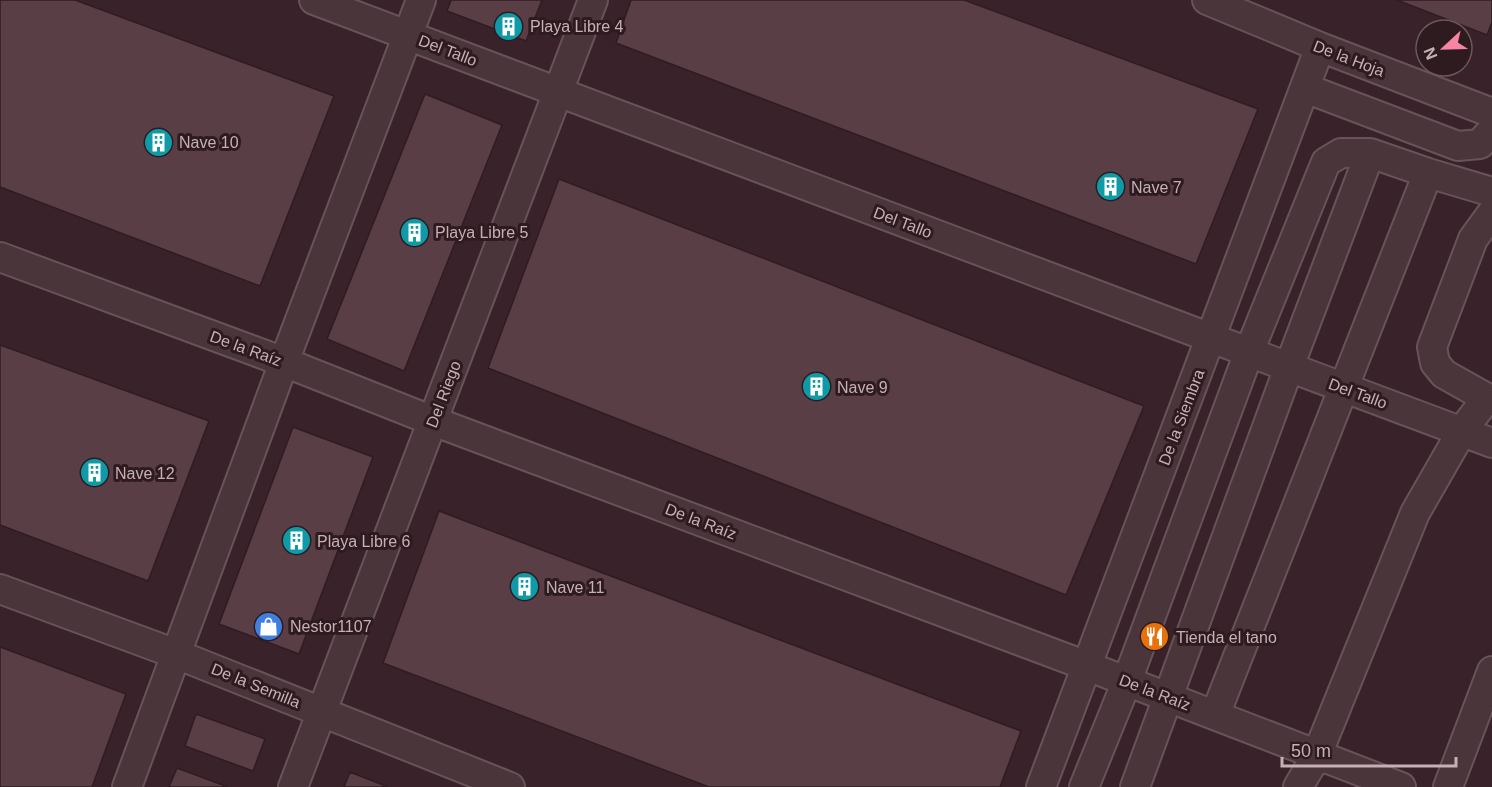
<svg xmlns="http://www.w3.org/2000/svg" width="1492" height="787" font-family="Helvetica,sans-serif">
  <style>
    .building { fill: #593e46; stroke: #301d22; stroke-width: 1.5 }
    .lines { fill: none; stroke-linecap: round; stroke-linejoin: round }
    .minor-casing { stroke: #675359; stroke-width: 32 }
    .minor { stroke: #4a353b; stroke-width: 28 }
    .labels { text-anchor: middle; stroke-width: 6; stroke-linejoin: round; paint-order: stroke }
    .poi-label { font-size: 16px; fill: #c6b0b6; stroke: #2e1b20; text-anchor: start }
    .street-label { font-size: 16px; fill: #c6b0b6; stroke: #2e1b20 }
  </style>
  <rect width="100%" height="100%" fill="#392229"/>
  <path class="building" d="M0,0H75L334,96L260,286L0,187Z
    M451,0H542L526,41L447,11Z
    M631,0H964L1258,109L1196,264L616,43Z
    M1397,0H1492V22L1487,35Z
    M425,94L502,125L404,371L327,339Z
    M559,179L1144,406L1066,595L488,368Z
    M0,345L209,421L148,581L0,525Z
    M293,427L373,457L299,654L219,624Z
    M439,511L1021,731L1000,787H709L383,663Z
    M0,647L126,694L92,787H0Z
    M196,714L265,739L253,771L185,746Z
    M177,768L228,787H169Z
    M350,772L388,787H344Z"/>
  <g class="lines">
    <defs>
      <path id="minor" d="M314,0L1211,338L1492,443
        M1207,0L1320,47L1492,113
        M1305,88L1458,146L1480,144L1492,130
        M0,257L284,362L433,421L1087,666L1401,787
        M0,589L176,654L510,787
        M1215,715L1428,173
        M127,787L284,362L421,0
        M293,787L593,0
        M1041,787L1320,47
        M1084,787L1127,681L1249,352L1326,162L1341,153H1370L1428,173L1492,192
        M1135,787L1289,367L1370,153
        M1298,787L1317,755L1415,513L1462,431L1487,398L1444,374L1435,363L1432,347L1473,239L1492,213
        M1448,787L1492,671"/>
    </defs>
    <use href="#minor" class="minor-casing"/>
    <use href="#minor" class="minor"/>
  </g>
  <defs>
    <symbol id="building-disc" viewBox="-11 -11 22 22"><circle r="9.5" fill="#0f9aa8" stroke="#2e1b20"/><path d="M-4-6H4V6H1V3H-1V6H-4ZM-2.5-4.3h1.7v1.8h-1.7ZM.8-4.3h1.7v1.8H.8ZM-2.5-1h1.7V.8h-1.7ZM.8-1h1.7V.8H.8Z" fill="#fff"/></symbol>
    <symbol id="shop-disc" viewBox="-11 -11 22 22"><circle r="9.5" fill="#3f7fe0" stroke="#2e1b20"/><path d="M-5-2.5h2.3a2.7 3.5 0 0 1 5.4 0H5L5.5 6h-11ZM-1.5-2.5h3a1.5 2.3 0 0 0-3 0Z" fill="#fff"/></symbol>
    <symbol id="restaurant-disc" viewBox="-11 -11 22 22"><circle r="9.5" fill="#e8710a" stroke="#2e1b20"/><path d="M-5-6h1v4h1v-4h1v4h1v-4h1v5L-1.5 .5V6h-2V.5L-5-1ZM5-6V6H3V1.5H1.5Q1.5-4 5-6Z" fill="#fff"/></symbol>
  </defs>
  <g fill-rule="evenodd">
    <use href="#building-disc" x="492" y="10" width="33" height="33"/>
    <use href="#building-disc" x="142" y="126" width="33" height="33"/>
    <use href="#building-disc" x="1094" y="170" width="33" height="33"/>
    <use href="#building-disc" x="398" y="216" width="33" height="33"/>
    <use href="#building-disc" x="800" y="370" width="33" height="33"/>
    <use href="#building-disc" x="78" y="456" width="33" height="33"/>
    <use href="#building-disc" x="280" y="524" width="33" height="33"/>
    <use href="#building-disc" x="508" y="570" width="33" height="33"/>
    <use href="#shop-disc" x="252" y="610" width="33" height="33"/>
    <use href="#restaurant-disc" x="1138" y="620" width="33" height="33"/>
  </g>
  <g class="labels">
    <g class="poi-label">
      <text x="530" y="32">Playa Libre 4</text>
      <text x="179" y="148">Nave 10</text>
      <text x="1131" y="193">Nave 7</text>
      <text x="435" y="238">Playa Libre 5</text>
      <text x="837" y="393">Nave 9</text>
      <text x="115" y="479">Nave 12</text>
      <text x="317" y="547">Playa Libre 6</text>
      <text x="546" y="593">Nave 11</text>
      <text x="290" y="632">Nestor1107</text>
      <text x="1176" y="643">Tienda el tano</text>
    </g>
    <g class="street-label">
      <text transform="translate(448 50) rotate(21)" y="6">Del Tallo</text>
      <text transform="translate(1349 58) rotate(21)" y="6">De la Hoja</text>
      <text transform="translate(903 222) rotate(21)" y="6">Del Tallo</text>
      <text transform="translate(246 348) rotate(20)" y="6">De la Raíz</text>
      <text transform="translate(1358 393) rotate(20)" y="6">Del Tallo</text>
      <text transform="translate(443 394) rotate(-69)" y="6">Del Riego</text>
      <text transform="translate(1181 417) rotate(-69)" y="6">De la Siembra</text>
      <text transform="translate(701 521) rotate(21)" y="6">De la Raíz</text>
      <text transform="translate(256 685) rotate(22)" y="6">De la Semilla</text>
      <text transform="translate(1155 692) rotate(21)" y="6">De la Raíz</text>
    </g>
  </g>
  <g transform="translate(1444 48) rotate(248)"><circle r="28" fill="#2e1b20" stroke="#6b575c" stroke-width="1.5"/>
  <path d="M0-4.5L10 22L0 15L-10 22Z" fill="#f685a2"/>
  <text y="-9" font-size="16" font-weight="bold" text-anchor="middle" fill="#c6b0b6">N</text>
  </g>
  <path d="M1282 757v9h174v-9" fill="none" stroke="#c6b0b6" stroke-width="3"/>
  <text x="1291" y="757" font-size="18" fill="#c6b0b6" stroke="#2e1b20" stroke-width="4.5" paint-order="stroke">50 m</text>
</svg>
